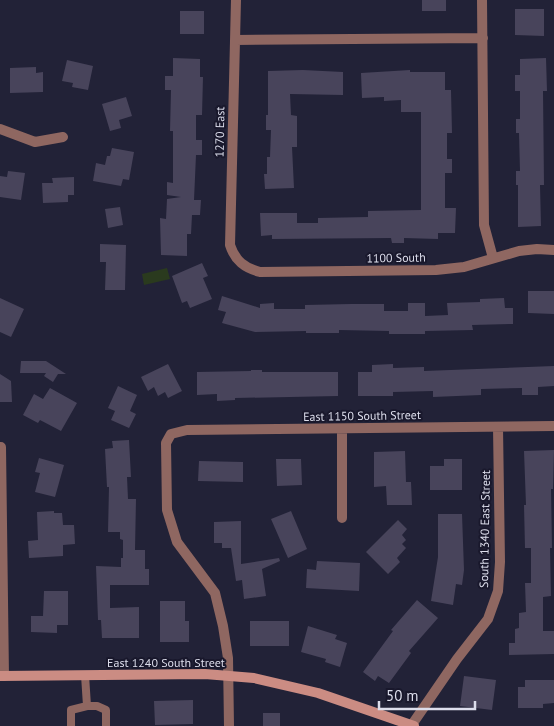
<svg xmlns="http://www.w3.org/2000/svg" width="554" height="726" font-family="'PT Sans',sans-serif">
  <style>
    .green { fill: #2a3a1e }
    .building { fill: #48445b }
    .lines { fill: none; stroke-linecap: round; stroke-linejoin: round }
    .lane { stroke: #8f6761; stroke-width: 8 }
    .street { stroke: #8f6761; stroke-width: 10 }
    .secondary { stroke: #cb8c83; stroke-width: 10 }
    .labels { text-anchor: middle; stroke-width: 4; stroke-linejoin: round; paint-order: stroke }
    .street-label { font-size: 12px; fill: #dddeec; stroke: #19182c }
  </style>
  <rect width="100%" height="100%" fill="#222237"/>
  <path class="green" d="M167,268L170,279L144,285L142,274Z"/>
  <path class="building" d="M422,0H446V11H422Z
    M515,9H544V36L515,35Z
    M180,11H204V34H180Z
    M173,58L200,59V77H203L202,115H196V140H202V155H196L194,200H201L200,215H192L191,234H187V256L161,255L160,218L166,219L167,199L181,197L167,195V182L173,183V131H170L171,90H165V76H173Z
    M546,58L547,91H543L544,185H540L541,226L518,227V185H516V171H520L519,133H516V119H520V91H515V75H520V59Z
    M67,60L93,66L88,90L72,87L73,83L62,81Z
    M36,67V73L43,72V92L10,93V68Z
    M303,70L343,72V95L290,94L291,115L297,116V147H292L294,188L265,189L264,174H267V157H270L271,130H266V115H268V71Z
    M410,70V72H445V90H451L452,133H447V159H452V173H445V208H456L455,233H438V239L404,238V243H392L391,238L272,239V235L261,236L260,213H297V223H318V218L368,217V211L421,210V112H401V100L384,101V97L362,98L361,73Z
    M126,97L132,116L119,120L121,128L110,131L102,104Z
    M112,148L134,152L129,180L123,179L121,186L93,181L96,163L105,165L107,156H110Z
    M8,171L25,173L21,200L0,197V176L7,177Z
    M74,177V195H68V202L43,203L42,183H53L52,178Z
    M120,207L123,225L108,228L105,209Z
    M100,244L126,245L125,290H105L106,262H100Z
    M202,263L208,276L203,278L212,299L190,308L187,301L182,303L172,276Z
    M528,291H554V314L528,313Z
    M222,296L260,308V304L274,303V309H305V305L351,304H384V311H408V303H425V316L448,315L447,303L480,302V299L504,298L505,308H513V324L472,325L473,330L425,331V334H389V331L339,330V333H306V331L255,332L222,323L226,312L218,310Z
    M0,298L24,309L11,337L0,332Z
    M21,361H46L66,374H58L53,382L44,376L46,373H20Z
    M168,364L182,391L168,398L165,392L158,396L154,387L148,391L141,377Z
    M393,364V368L424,367V371L554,366V386L538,387V395H522V388L481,389V395L433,397V391L393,392V396H358V372H372V365Z
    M251,370H262V372H338V396L235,398V400L217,401V394L197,395V372L251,371Z
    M0,374L11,381L12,402H0Z
    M118,386L137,395L130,411L136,414L129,428L111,420L115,411L108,408Z
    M50,388L77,403L61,431L40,420L38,423L23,415L34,394L43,399Z
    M129,440L131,477H127L128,499H136L135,550H145V569H149V585H110V608L139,607V638H102L101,620H98L96,566L121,567V558H123V540L120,539V532H108L109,487H107L105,449L113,448L112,441Z
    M554,450L553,489H551L552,548H550L551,596L543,597V631H554V654L509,655V643H515V629L519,628V613L526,612L525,583H531V548H525L524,505H526L524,451Z
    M405,451L406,482H411L412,505H387L386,486L374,487V452Z
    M39,458L64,465L55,497L35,492L40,473L35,472Z
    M276,459H301L302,485L277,486Z
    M444,459H462V490H430V466H444Z
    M199,461L243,462V482L198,481Z
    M54,511V513H62L63,525H74L75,544L63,545V556L29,558L28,541L38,540L37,512Z
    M291,511L307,549L288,558L271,519Z
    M438,514H462L464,570L462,585L456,584L453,605L431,601L438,557Z
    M398,520L407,529L402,535L406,540L402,544L406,548L397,558L400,562L388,574L366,552Z
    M241,521V564L279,558L280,561L262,569L266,596L244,599L242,580L236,581L231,548H222V543H214V522Z
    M317,561L360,563L359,591L306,588L307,569L316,570Z
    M44,591H68V625H57V633L31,632V616H43Z
    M417,600L438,618L409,651L411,653L389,683L378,676L375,681L363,672L393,631L391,630Z
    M160,601H185V621H189V642H160Z
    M250,621H289V646H250Z
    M308,626L337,635L335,639L347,643L340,667L325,662L326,659L301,652Z
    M464,676L496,680L492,710L460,706Z
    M525,680H554V703L543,704V708H518V687H525Z
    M193,700V724L155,725L154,701Z
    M263,713H280V726H263Z"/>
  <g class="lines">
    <path class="lane" d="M85,675L87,706H97L106,710V726
      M71,726V710L87,706"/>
    <path class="street" d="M236,0L230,245C235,261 245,268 260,272L436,270L464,267L519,251L537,249L554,250
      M482,0L484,225L493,258
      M235,40L483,38
      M0,129L35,142L63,137
      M342,429V518
      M1,447L4,676
      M229,726L228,658L223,626L215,593L177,542L167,510L166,443L171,434L187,430L554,426
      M411,726L457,659L488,619L498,591L500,562L498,427"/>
    <path class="secondary" d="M0,676L205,674L254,678L318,693L414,726"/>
  </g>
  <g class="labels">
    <g class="street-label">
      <text transform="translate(220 132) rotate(-89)" y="4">1270 East</text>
      <text transform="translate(396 258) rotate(-1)" y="4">1100 South</text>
      <text transform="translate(362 416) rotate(-1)" y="4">East 1150 South Street</text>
      <text transform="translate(485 529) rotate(-89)" y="4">South 1340 East Street</text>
      <text x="166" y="667">East 1240 South Street</text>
    </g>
  </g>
  <path d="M379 701v8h96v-8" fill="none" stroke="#dddeec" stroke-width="2.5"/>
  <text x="386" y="701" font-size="15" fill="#dddeec" stroke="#19182c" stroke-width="4" paint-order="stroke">50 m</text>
</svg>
